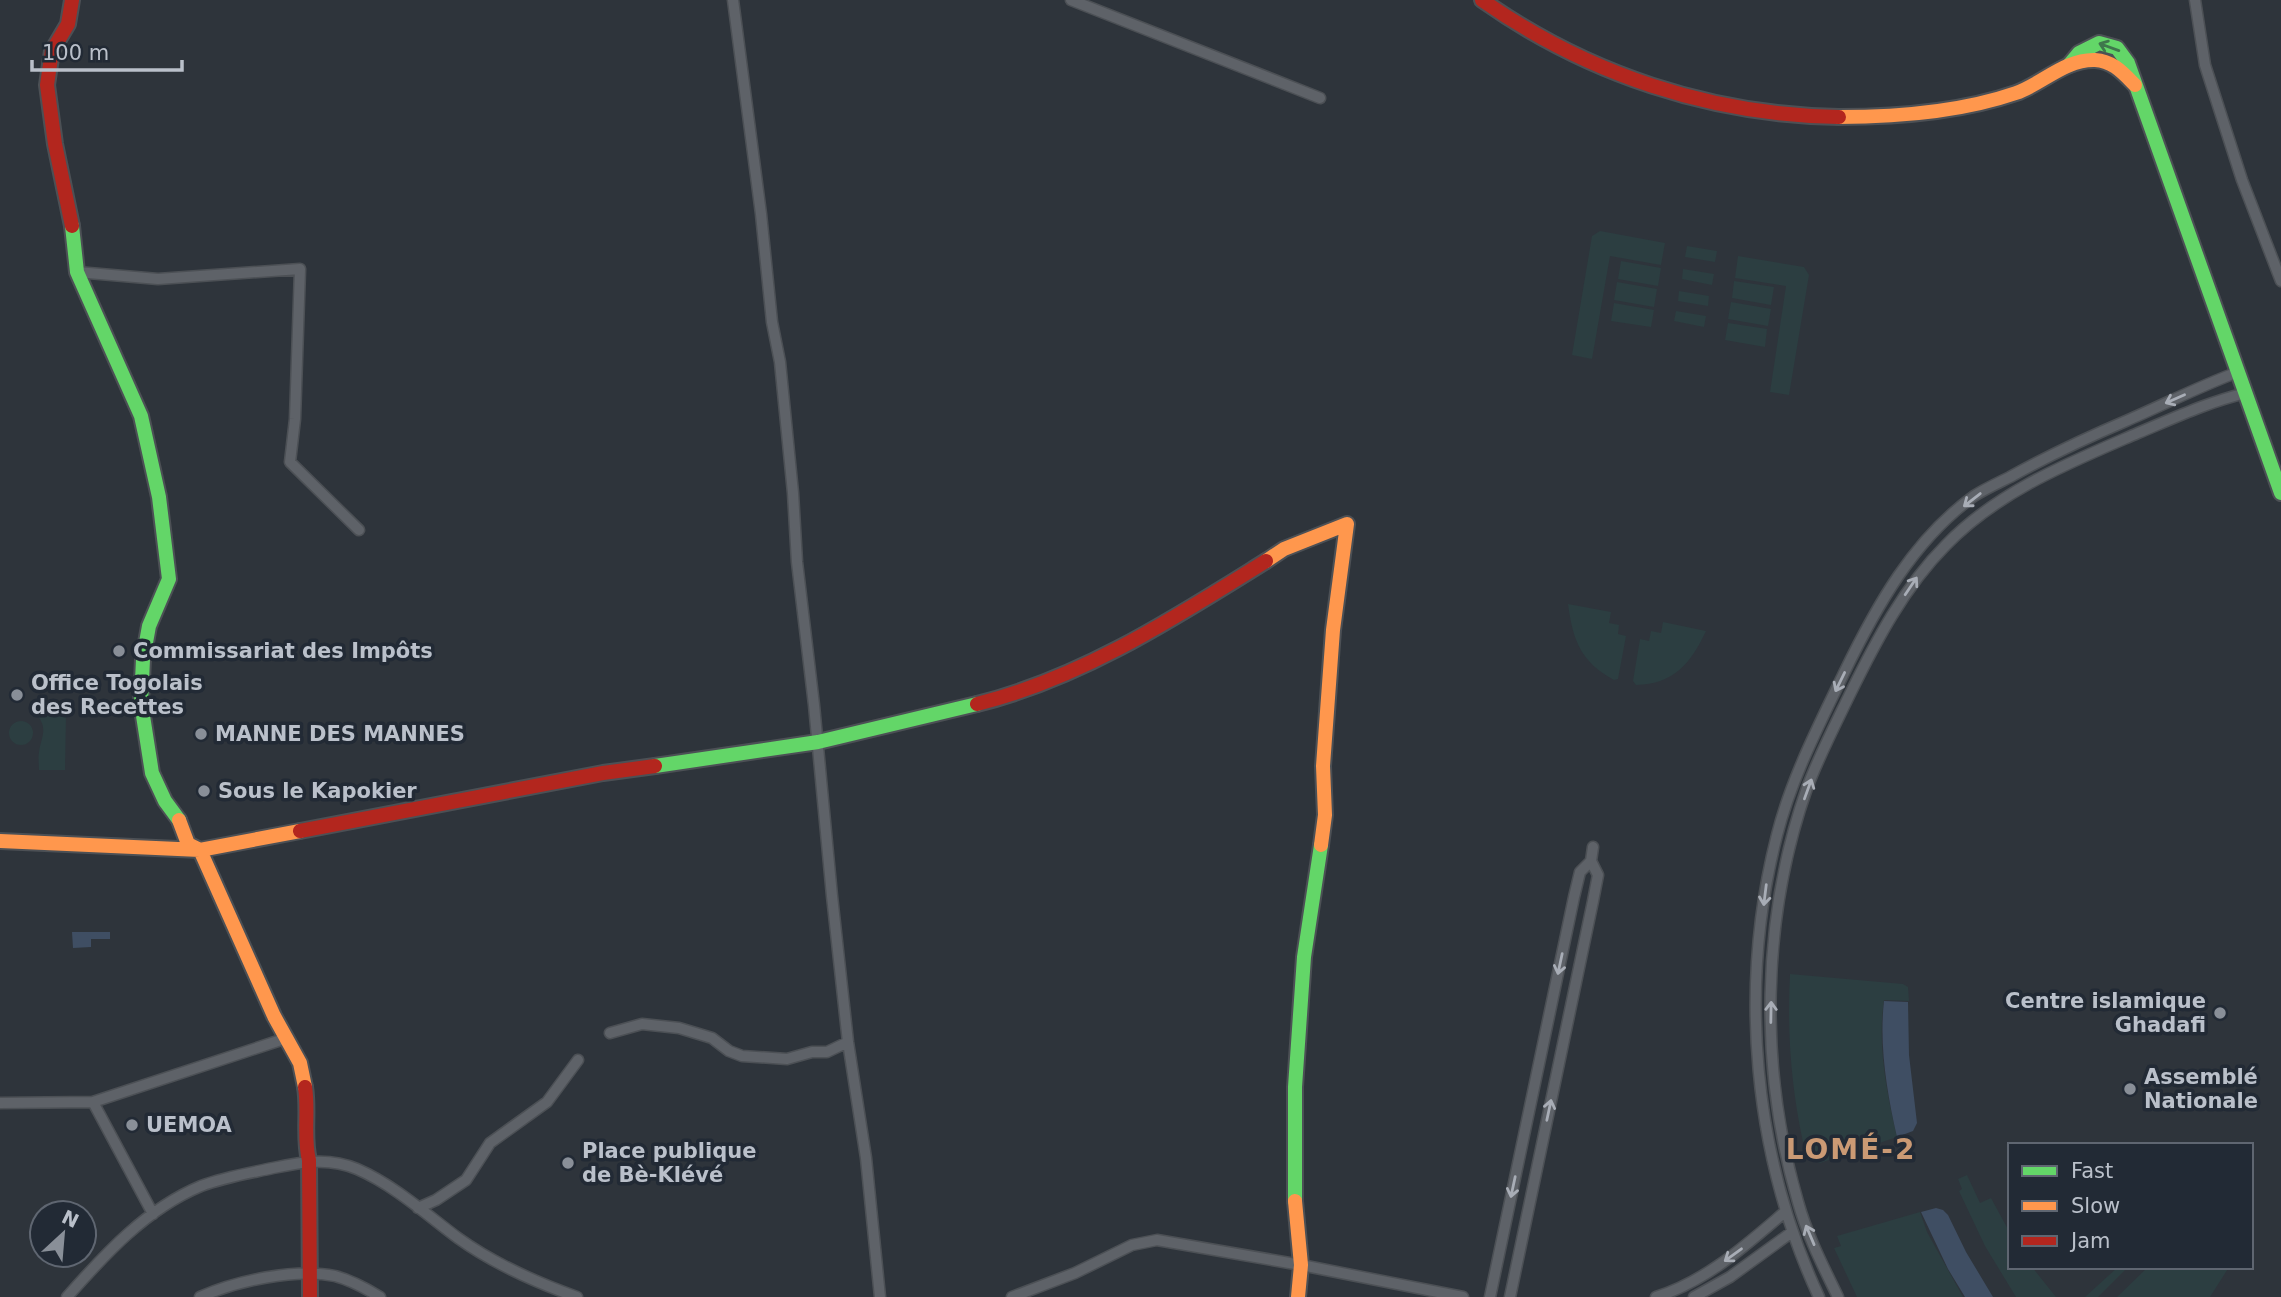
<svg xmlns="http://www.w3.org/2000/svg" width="2281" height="1297" font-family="'DejaVu Sans',sans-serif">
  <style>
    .green { fill: #2c3e41 }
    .water { fill: #3f4e63 }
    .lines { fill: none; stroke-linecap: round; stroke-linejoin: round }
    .street-casing { stroke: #4c5055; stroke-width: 13 }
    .fast-casing { stroke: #4c5055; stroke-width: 18 }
    .slow-casing { stroke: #4c5055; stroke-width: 18 }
    .jam-casing { stroke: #4c5055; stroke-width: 18 }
    .street { stroke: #5e6268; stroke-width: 10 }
    .fast { stroke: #63d668; stroke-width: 14 }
    .slow { stroke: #ff974d; stroke-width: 14 }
    .jam { stroke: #b3261e; stroke-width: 14 }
    .oneway { stroke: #3f774c }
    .oneway2 { stroke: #a8adb6 }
    .poi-dot { fill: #898f98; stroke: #222a35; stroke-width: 2.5 }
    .labels { text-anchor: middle; stroke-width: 7; stroke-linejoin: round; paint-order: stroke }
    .poi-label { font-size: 21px; font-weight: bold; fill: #bac0ca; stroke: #222a35; text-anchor: start }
    .district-label { font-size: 28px; font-weight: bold; letter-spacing: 2px; fill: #cb9a74; stroke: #222a35 }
  </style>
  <rect width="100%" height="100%" fill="#2e343b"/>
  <path class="green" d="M1600,231L1665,243L1661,265L1610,256L1592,359L1572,355L1592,236Z
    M1687,246L1717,251L1715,262L1685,257Z
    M1738,256L1804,267L1809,275L1789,395L1770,392L1786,286L1735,278Z
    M1621,261L1661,268L1658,286L1618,279Z
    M1683,269L1714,274L1712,285L1682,279Z
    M1734,281L1774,287L1771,305L1732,298Z
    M1617,282L1657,289L1654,307L1614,300Z
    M1679,291L1709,296L1708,306L1678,301Z
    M1731,302L1771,309L1768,326L1728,319Z
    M1614,303L1654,310L1651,327L1611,321Z
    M1676,311L1706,316L1704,327L1674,321Z
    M1728,323L1767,329L1765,347L1725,340Z
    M1568,604L1611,612L1609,623L1619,625L1618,634L1626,636L1618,679L1614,680C1581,662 1573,641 1568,604Z
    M1663,622L1706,631C1691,663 1674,684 1636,685L1633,681L1640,639L1649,641L1651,631L1661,633Z
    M36,714L66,715L65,770H39C39,764 38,758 39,752C41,737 49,728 36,714Z
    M9 733a12 12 0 1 1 24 0a12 12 0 1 1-24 0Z
    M1790,974L1903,984L1908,987L1909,1001L1884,1000C1877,1045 1887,1094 1897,1137L1820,1163L1815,1161L1811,1153L1815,1151L1812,1140L1803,1142C1791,1086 1787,1032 1790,974Z
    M1967,1175L1980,1203L1991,1198L2010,1233V1267H2032L2056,1297H2016L1985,1246L1959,1191L1962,1189L1958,1179Z
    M1920,1212L1927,1232L1963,1297H1857L1834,1248L1841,1246L1837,1236Z
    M2118,1267H2128L2098,1297H2085Z
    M2148,1267H2229L2210,1297H2117Z"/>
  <path class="water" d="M72,932H110V939H91V947L73,948Z
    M1884,1001L1908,1002L1909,1055L1917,1123L1913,1131L1897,1137C1887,1093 1879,1046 1884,1001Z
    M1936,1208L1943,1210L1948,1215L1966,1252L1993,1297H1965L1948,1269L1921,1212Z"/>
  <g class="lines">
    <defs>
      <path id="street" d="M733,0L761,214L772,322L780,362L793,493L797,562L814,705L832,896L848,1042L866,1158L880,1297
        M1071,0L1320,98
        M2195,0L2205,65L2242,180L2281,281
        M77,272L158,279L300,269L295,419L290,462L359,530
        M610,1033L642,1024L679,1028L712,1038L729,1051L742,1056L787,1059L812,1052H827L848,1042
        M93,1102L153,1214
        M0,1103L93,1102L287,1038
        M418,1208L436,1200L466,1180L490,1143L547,1102L578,1060
        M67,1297C105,1254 146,1209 201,1186C224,1177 250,1173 273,1168C302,1162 329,1157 357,1169C394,1185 426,1214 458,1238C494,1264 535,1282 577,1297
        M200,1297C236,1281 295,1268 335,1276C350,1280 367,1289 380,1297
        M1012,1297L1075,1273L1132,1245L1157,1240L1301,1265L1463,1297
        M1490,1297L1574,897L1580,872L1591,861
        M1510,1297L1593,901L1598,875L1591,861L1593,847
        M1656,1297C1707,1281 1746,1245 1786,1211
        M1694,1297L1730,1277L1792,1232
        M1819,1297C1753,1155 1738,987 1777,835C1791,779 1819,725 1844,673C1876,607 1913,540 1974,496C1985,489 1998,483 2010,477C2048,456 2086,438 2126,421C2163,405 2200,386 2238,372
        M1838,1297C1823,1266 1807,1235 1798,1202C1759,1069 1761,919 1807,788C1819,756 1835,725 1850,694C1876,641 1904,587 1946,545C1998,491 2071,462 2138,433C2174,418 2208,402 2246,393"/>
      <path id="fast" d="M2069,65L2079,53L2099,43L2117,48L2128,63L2281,493
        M72,226L77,272L141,416L159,497L169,579L149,626L143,659L141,703L152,773L165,801L179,820
        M655,766L818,742L977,704
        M1295,1201V1087L1304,957L1321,845"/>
      <path id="slow" d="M1839,117C1897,117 1961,112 2016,93C2042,84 2065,59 2095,60C2113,61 2123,73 2135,85
        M1266,561L1284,549L1347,524L1333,630L1323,766L1325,815L1321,845
        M179,820L188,844L200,850L274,1016L300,1063L305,1087
        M0,841L200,850L300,831
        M1295,1201L1301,1265L1298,1297"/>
      <path id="jam" d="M1482,0C1587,74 1710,115 1839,117
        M72,226L55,144L47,85L52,51L68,24L72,0
        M977,704C1082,678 1176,617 1266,561
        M300,831L603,773L655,766
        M305,1087C309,1111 303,1138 309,1160L310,1297"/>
    </defs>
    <use href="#street" class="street-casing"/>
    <use href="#fast" class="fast-casing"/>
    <use href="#slow" class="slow-casing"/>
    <use href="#jam" class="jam-casing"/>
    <use href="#street" class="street"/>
    <use href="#fast" class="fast"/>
    <use href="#slow" class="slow"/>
    <use href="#jam" class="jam"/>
  </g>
  <defs><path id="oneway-shaft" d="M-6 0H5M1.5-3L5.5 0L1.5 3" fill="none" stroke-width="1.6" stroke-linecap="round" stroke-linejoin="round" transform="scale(1.75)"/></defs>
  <use class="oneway" href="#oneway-shaft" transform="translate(2109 47) rotate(-160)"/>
  <g class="oneway2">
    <use href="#oneway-shaft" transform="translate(2175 399) rotate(156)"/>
    <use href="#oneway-shaft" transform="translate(1972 500) rotate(142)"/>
    <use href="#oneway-shaft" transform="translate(1911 586) rotate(-56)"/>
    <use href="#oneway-shaft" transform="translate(1840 682) rotate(116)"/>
    <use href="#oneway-shaft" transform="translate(1808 789) rotate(-70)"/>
    <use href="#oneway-shaft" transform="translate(1765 895) rotate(97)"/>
    <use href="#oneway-shaft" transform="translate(1560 964) rotate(102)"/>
    <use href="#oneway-shaft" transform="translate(1771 1012) rotate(-89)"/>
    <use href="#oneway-shaft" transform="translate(1549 1110) rotate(-78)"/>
    <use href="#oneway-shaft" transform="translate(1513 1187) rotate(102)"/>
    <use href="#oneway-shaft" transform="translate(1810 1235) rotate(-113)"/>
    <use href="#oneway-shaft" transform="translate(1733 1255) rotate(144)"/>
  </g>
  <g class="poi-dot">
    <circle cx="119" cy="651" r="7"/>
    <circle cx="17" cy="695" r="7"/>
    <circle cx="201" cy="734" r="7"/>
    <circle cx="204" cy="791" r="7"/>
    <circle cx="2220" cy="1013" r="7"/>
    <circle cx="2130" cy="1089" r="7"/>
    <circle cx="132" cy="1125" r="7"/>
    <circle cx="568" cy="1163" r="7"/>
  </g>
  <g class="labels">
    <g class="poi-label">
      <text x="133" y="658">Commissariat des Impôts</text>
      <text x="31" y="690">Office Togolais<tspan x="31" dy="24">des Recettes</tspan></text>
      <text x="215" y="741">MANNE DES MANNES</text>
      <text x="218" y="798">Sous le Kapokier</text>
      <text x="2206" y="1008" text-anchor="end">Centre islamique<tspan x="2206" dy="24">Ghadafi</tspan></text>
      <text x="2144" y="1084">Assemblé<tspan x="2144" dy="24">Nationale</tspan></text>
      <text x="146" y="1132">UEMOA</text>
      <text x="582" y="1158">Place publique<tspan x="582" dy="24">de Bè-Klévé</tspan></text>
    </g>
    <g class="district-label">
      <text x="1851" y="1159">LOMÉ-2</text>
    </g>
  </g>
  <rect x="2008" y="1143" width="245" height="126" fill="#222a35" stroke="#5f6671" stroke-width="2"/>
  <rect x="2022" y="1166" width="35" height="10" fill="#63d668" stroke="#5f6671" stroke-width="2"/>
  <text x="2071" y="1178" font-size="21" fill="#bac0ca">Fast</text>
  <rect x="2022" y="1201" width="35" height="10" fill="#ff974d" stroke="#5f6671" stroke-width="2"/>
  <text x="2071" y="1213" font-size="21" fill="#bac0ca">Slow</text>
  <rect x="2022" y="1236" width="35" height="10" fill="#b3261e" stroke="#5f6671" stroke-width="2"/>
  <text x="2071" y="1248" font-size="21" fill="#bac0ca">Jam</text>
  <g transform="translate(63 1234) rotate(26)"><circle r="33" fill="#222a35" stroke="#5f6671" stroke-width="2"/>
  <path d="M0-5L12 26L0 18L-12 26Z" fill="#898f98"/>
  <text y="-10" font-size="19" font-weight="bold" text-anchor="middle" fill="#bac0ca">N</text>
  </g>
  <path d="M32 60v10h150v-10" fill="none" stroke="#bac0ca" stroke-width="3.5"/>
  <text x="42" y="60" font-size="21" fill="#bac0ca" stroke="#222a35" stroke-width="5" paint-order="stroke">100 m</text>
</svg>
